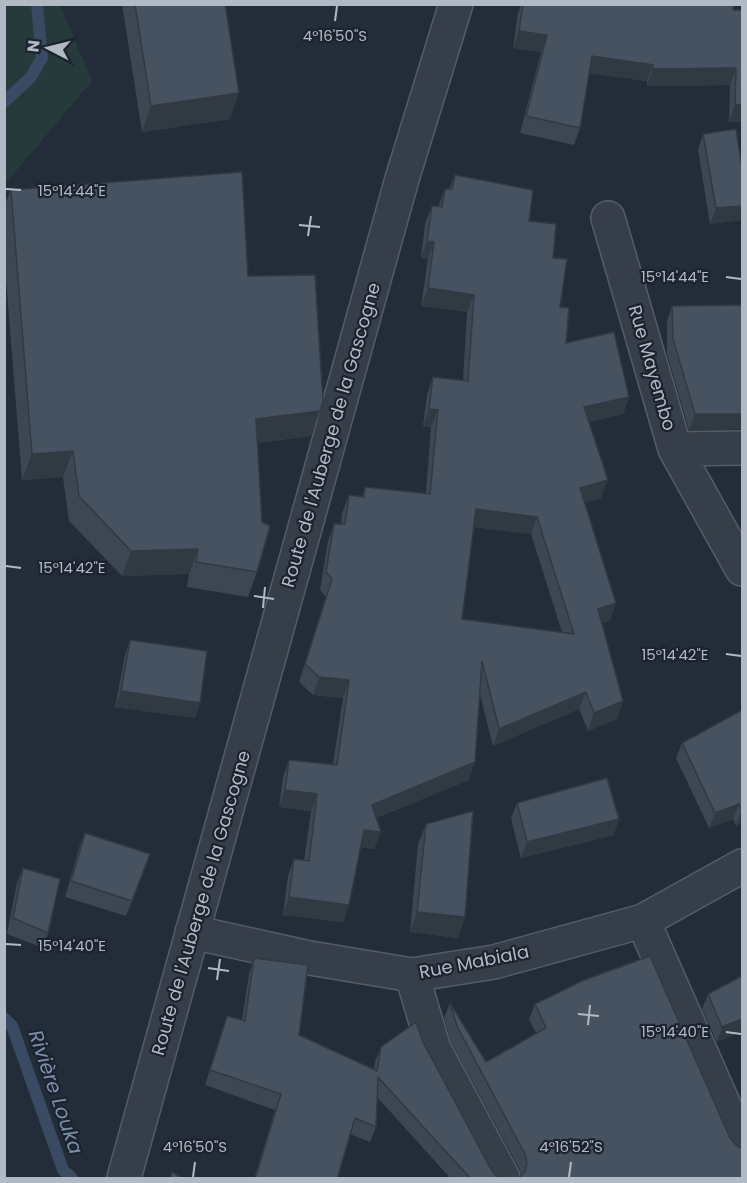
<svg xmlns="http://www.w3.org/2000/svg" width="747" height="1183" font-family="Poppins,sans-serif">
  <style>
    .green { fill: #263a3b }
    .lines { fill: none; stroke-linecap: round; stroke-linejoin: round }
    .stream { stroke: #394a62; stroke-width: 12 }
    .minor-casing { stroke: #545c67; stroke-width: 36 }
    .minor { stroke: #363e49; stroke-width: 33 }
    .wall { fill: #3c4753; fill-rule: evenodd }
    .shaded-wall { fill: #313943 }
    .building { fill: #465260; stroke: #313943; stroke-width: 1.5; fill-rule: evenodd }
    .ticks { fill: none; stroke: #b1b9c5; stroke-width: 2 }
    .labels { text-anchor: middle; stroke-width: 4.5; stroke-linejoin: round; paint-order: stroke }
    .street-label { font-size: 18px; fill: #b1b9c5; stroke: #1c232e }
    .water-label { font-size: 20px; font-style: italic; fill: #7b90ac; stroke: #1c232e }
    .ticks-label { font-size: 15px; text-anchor: middle; fill: #b1b9c5; stroke: #1c232e; stroke-width: 4.5; stroke-linejoin: round; paint-order: stroke }
  </style>
  <rect width="100%" height="100%" fill="#232d39"/>
  <path class="green" d="M5,4L60,5L92,81L5,184Z"/>
  <g class="lines">
    <path class="stream" d="M4,102L30,78L42,58L37,4
      M4,1018L12,1026L63,1170L72,1178"/>
    <defs>
      <path id="minor" d="M608,218L675,449L742,569
        M675,449L742,448
        M643,921L742,1146
        M192,932L310,958L412,975L494,962L643,921L742,866
        M412,975L434,1049L503,1178
        M124,1178L402,179L456,4"/>
    </defs>
    <use href="#minor" class="minor-casing"/>
    <use href="#minor" class="minor"/>
  </g>
  <path class="wall" d="M122,4H225L230,119L142,132Z
    M521,4H734L733,10H742V122H729L730,85L647,86V81L589,73L580,128L574,145L520,133L541,52L513,48L518,13Z
    M703,134L742,168V220L710,224L698,150Z
    M455,175L529,221L553,258L566,343L629,397L623,414L589,422L601,498L584,503L610,621L602,623L623,701L617,719L588,731L579,709L493,746L480,694L469,780L376,818L381,832L374,849L360,847L349,905L343,922L283,915L288,876L294,859L304,861L311,811L279,807L283,777L289,760L333,764L343,698L313,695L299,682L326,597L320,590L328,541L334,524H341L342,513L349,495L362,497L365,487L426,493L431,427L423,426L427,395L433,377L463,381L467,312L421,306L428,259L421,258L425,224L432,206L438,207L445,189H449ZM474,527L531,534L562,632L462,619Z
    M11,190L248,276L311,436L257,443V572L248,597L187,587L189,574L122,576L69,521L63,477L22,480L4,254V207Z
    M672,306L742,429L689,430L667,354V321Z
    M130,640L200,703L195,718L115,707L125,655Z
    M742,710V822L736,826L733,819L709,828L676,758L682,743Z
    M517,803L614,835L521,858L511,818Z
    M426,824L465,917L458,938L410,932L418,844Z
    M85,833L150,854L126,916L65,897L79,848Z
    M23,868L48,933L43,948L7,934L17,883Z
    M254,958L299,1035L374,1069L375,1062L381,1047L423,1042L492,1171L499,1179H451L377,1097L376,1127L370,1142L350,1134L337,1179H254L275,1110L205,1085L227,1016L242,1020L249,974Z
    M742,976L717,1042L702,1009L708,994Z
    M450,1003L486,1062L536,1033L529,1019L535,1004L730,1138L737,1146L521,1176L520,1170L451,1042L444,1018Z"/>
  <path class="shaded-wall" d="M519,31L547,35L541,52L513,48Z
    M592,56L653,65L647,81L586,73Z
    M736,68L730,85L647,86L653,69Z
    M239,93L230,119L142,132L151,106Z
    M735,105H742V122H729Z
    M742,206V220L710,224L716,208Z
    M427,241L434,242L428,259L421,258Z
    M428,288L474,295L467,312L421,306Z
    M629,397L623,414L578,425L584,407Z
    M429,409L438,410L431,427L423,426Z
    M320,411L311,436L247,444L256,419Z
    M695,414H742V429L689,430Z
    M73,451L63,477L22,480L32,454Z
    M608,480L601,498L573,506L580,488Z
    M476,509L537,517L531,534L469,526Z
    M198,549L189,574L122,576L131,551Z
    M616,603L610,621L592,626L598,609Z
    M319,677L349,680L343,698L313,695Z
    M121,691L200,703L195,718L115,707Z
    M586,692L579,709L493,746L499,729Z
    M623,701L617,719L588,731L594,713Z
    M475,762L469,780L365,822L372,805Z
    M285,790L317,794L311,811L279,807Z
    M739,804L733,819L709,828L715,813Z
    M742,810V822L736,826Z
    M619,819L614,835L521,858L527,842Z
    M364,830L381,832L374,849L358,847Z
    M289,897L349,905L343,922L283,915Z
    M417,912L465,917L458,938L410,932Z
    M742,1019V1032L717,1042L722,1027Z"/>
  <path class="building" d="M135,4H225L239,93L151,106Z
    M523,4H734L733,10H742V105H735L736,68L653,69V65L592,56L580,128L526,116L547,35L519,31Z
    M736,129L742,168V206L716,208L703,134Z
    M242,172L248,276L315,275L323,402L320,411L256,419L262,522L270,526L257,572L196,562L198,549L131,551L79,496L73,451L32,454L11,190Z
    M455,175L533,190L529,221L556,224L553,258L567,259L560,307L569,308L566,343L614,332L629,397L584,407L608,480L580,488L616,603L598,609L623,701L594,713L586,692L499,729L482,661L475,762L372,805L381,832L364,830L349,905L289,897L294,859L309,861L317,794L285,790L289,760L337,765L349,680L319,677L305,664L332,579L326,572L334,524H345L349,495L364,497L365,487L430,494L438,410L429,409L433,377L468,381L474,295L428,288L434,242L427,241L432,206L442,207L445,189H452ZM476,509L537,517L574,634L462,619Z
    M742,305V414H695L673,339L672,306Z
    M130,640L207,651L200,703L121,691Z
    M742,710V810L739,804L715,813L682,743Z
    M607,778L619,819L527,842L517,803Z
    M473,811L465,917L417,912L426,824Z
    M85,833L150,854L132,901L71,881Z
    M23,868L60,879L48,933L13,918Z
    M650,956L730,1138L737,1146L742,1148V1179H518L525,1172L527,1163L525,1154L457,1026L450,1003L486,1062L546,1028L535,1004L584,980Z
    M254,958L308,965L299,1035L377,1071L381,1047L416,1022L423,1042L492,1171L499,1179H471L378,1077L376,1127L355,1118L337,1179H255L281,1094L210,1070L227,1016L245,1021Z
    M742,976V1019L722,1027L708,994Z
    M172,1172L183,1179H170Z"/>
  <path class="ticks" d="M335,21L337,6M6,189L21,190M299,225L320,227M308,236L311,216M726,277L741,279M6,566L21,568M254,596L274,599M263,608L265,587M726,654L741,656M6,944L21,945M208,968L229,971M217,980L220,959M578,1014L599,1016M588,1025L590,1005M726,1032L741,1034M193,1177L195,1162M569,1177L571,1162"/>
  <g class="labels">
    <g class="street-label">
      <text transform="translate(652 368) rotate(74)" y="6">Rue Mayembo</text>
      <text transform="translate(331 435) rotate(-74)" y="6">Route de l'Auberge de la Gascogne</text>
      <text transform="translate(201 903) rotate(-74)" y="6">Route de l'Auberge de la Gascogne</text>
      <text transform="translate(474 962) rotate(-11)" y="6">Rue Mabiala</text>
    </g>
    <g class="water-label">
      <text transform="translate(56 1092) rotate(71)" y="7">Rivière Louka</text>
    </g>
  </g>
  <g class="ticks-label">
    <text x="335" y="41">4°16'50"S</text>
    <text x="72" y="196">15°14'44"E</text>
    <text x="675" y="282">15°14'44"E</text>
    <text x="72" y="573">15°14'42"E</text>
    <text x="675" y="660">15°14'42"E</text>
    <text x="72" y="951">15°14'40"E</text>
    <text x="675" y="1037">15°14'40"E</text>
    <text x="195" y="1152">4°16'50"S</text>
    <text x="571" y="1152">4°16'52"S</text>
  </g>
  <rect width="747" height="1183" fill="none" stroke="#b1b9c5" stroke-width="12"/>
  <g transform="translate(48 48) rotate(277)" stroke="#1c232e" stroke-width="4.5" paint-order="stroke">
  <path d="M0-4.5L10 22L0 15L-10 22Z" fill="#b1b9c5"/>
  <text y="-9" font-size="16" font-weight="bold" text-anchor="middle" fill="#b1b9c5">N</text>
  </g>
</svg>
